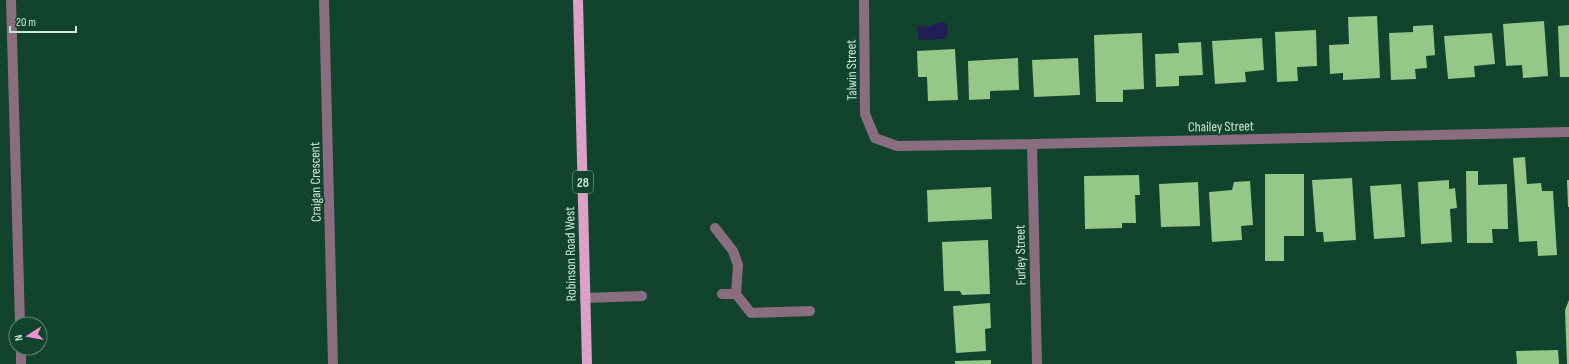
<svg xmlns="http://www.w3.org/2000/svg" width="1569" height="364" font-family="'Sofia Sans Condensed',sans-serif">
  <style>
    .water { fill: #211e57 }
    .building { fill: #95c789 }
    .lines { fill: none; stroke-linecap: round; stroke-linejoin: round }
    .minor { stroke: #8a6e80; stroke-width: 10 }
    .major { stroke: #dba1c7; stroke-width: 10 }
    .labels { text-anchor: middle; stroke-width: 4; stroke-linejoin: round; paint-order: stroke }
    .shield { fill: #12432c; stroke: #92b6a3; stroke-width: 1 }
    .shield-label { font-size: 13px; font-weight: bold; fill: #c9e8d6 }
    .street-label { font-size: 14px; fill: #c9e8d6; stroke: #12432c }
  </style>
  <rect width="100%" height="100%" fill="#12432c"/>
  <path class="water" d="M941,22L948,24L946,39L919,40L917,25L928,27Z"/>
  <path class="building" d="M1377,16L1380,78L1343,80V73L1330,74L1329,45L1349,44L1348,17Z
    M1544,21L1548,76L1523,78L1522,65L1506,66L1503,24Z
    M1433,25L1435,55L1426,56L1427,68L1415,69L1416,79L1391,80L1389,33L1413,32V26Z
    M1569,25V77H1560L1558,26Z
    M1316,30L1317,66L1297,67L1298,81L1277,82L1275,32Z
    M1142,33L1144,89L1123,90V102H1096L1094,35Z
    M1492,33L1495,64L1474,66L1475,77L1448,79L1444,36Z
    M1262,38L1264,70L1245,72L1246,82L1215,84L1212,41Z
    M1201,42L1203,75L1179,76V86L1156,87L1155,54L1179,53L1178,43Z
    M955,49L958,100L928,101L927,77H918L917,51Z
    M1018,58L1019,90L990,91V99L969,100L968,61Z
    M1078,58L1080,95L1034,97L1032,60Z
    M1525,157L1527,184L1541,183L1542,191H1553L1557,255L1538,256L1537,241L1519,242L1513,158Z
    M1466,171H1478V185L1507,184L1508,229H1492L1493,243H1467Z
    M1265,174H1304V236H1284V261H1265Z
    M1139,175L1140,195H1135L1136,223H1122V228L1085,229L1084,176Z
    M1352,178L1356,240L1324,242L1323,232H1316L1312,180Z
    M1449,180V189L1455,188L1457,208L1450,209L1452,242L1421,244L1418,182Z
    M1567,180H1569V207H1568Z
    M1250,181L1253,225L1241,226L1242,240L1212,242L1209,192L1232,190L1234,182Z
    M1198,182L1200,226L1161,227L1159,184Z
    M1401,184L1405,237L1374,239L1370,186Z
    M991,187L992,219L928,222L927,190Z
    M988,240L990,294L962,295L960,291H944L942,242Z
    M1569,300V364H1567L1565,310Z
    M990,303L991,328L985,329L986,351L956,353L953,306Z
    M1558,350L1559,364H1517L1516,351Z
    M991,360V364H955V361Z"/>
  <g class="lines">
    <path class="minor" d="M11,0L20,324
      M324,0L333,364
      M864,0L865,114L875,138L897,146L1032,144L1569,132
      M1032,144L1037,364
      M715,228L733,251L738,265L736,294L751,313L810,311
      M722,294H736
      M585,298L642,296
      M21,348V364"/>
    <path class="major" d="M578,0L587,364"/>
  </g>
  <g class="labels">
    <rect class="shield" x="573" y="171" width="20" height="22" rx="3"/>
    <g class="shield-label">
      <text x="583" y="187">28</text>
    </g>
    <g class="street-label">
      <text transform="translate(851 70) rotate(-91)" y="5">Talwin Street</text>
      <text transform="translate(1221 126) rotate(-1)" y="5">Chailey Street</text>
      <text transform="translate(315 182) rotate(-91)" y="5">Craigan Crescent</text>
      <text transform="translate(570 254) rotate(-91)" y="5">Robinson Road West</text>
      <text transform="translate(1020 255) rotate(-91)" y="5">Furley Street</text>
    </g>
  </g>
  <g transform="translate(28 336) rotate(259)"><circle r="19" fill="#12432c" stroke="#5b8570"/>
  <path d="M0-3L7 15L0 10L-7 15Z" fill="#f391d5"/>
  <text y="-6" font-size="11" font-weight="bold" text-anchor="middle" fill="#c9e8d6">N</text>
  </g>
  <path d="M10 26v6h66v-6" fill="none" stroke="#c9e8d6" stroke-width="2"/>
  <text x="16" y="26" font-size="12" fill="#c9e8d6" stroke="#12432c" stroke-width="3" paint-order="stroke">20 m</text>
</svg>
